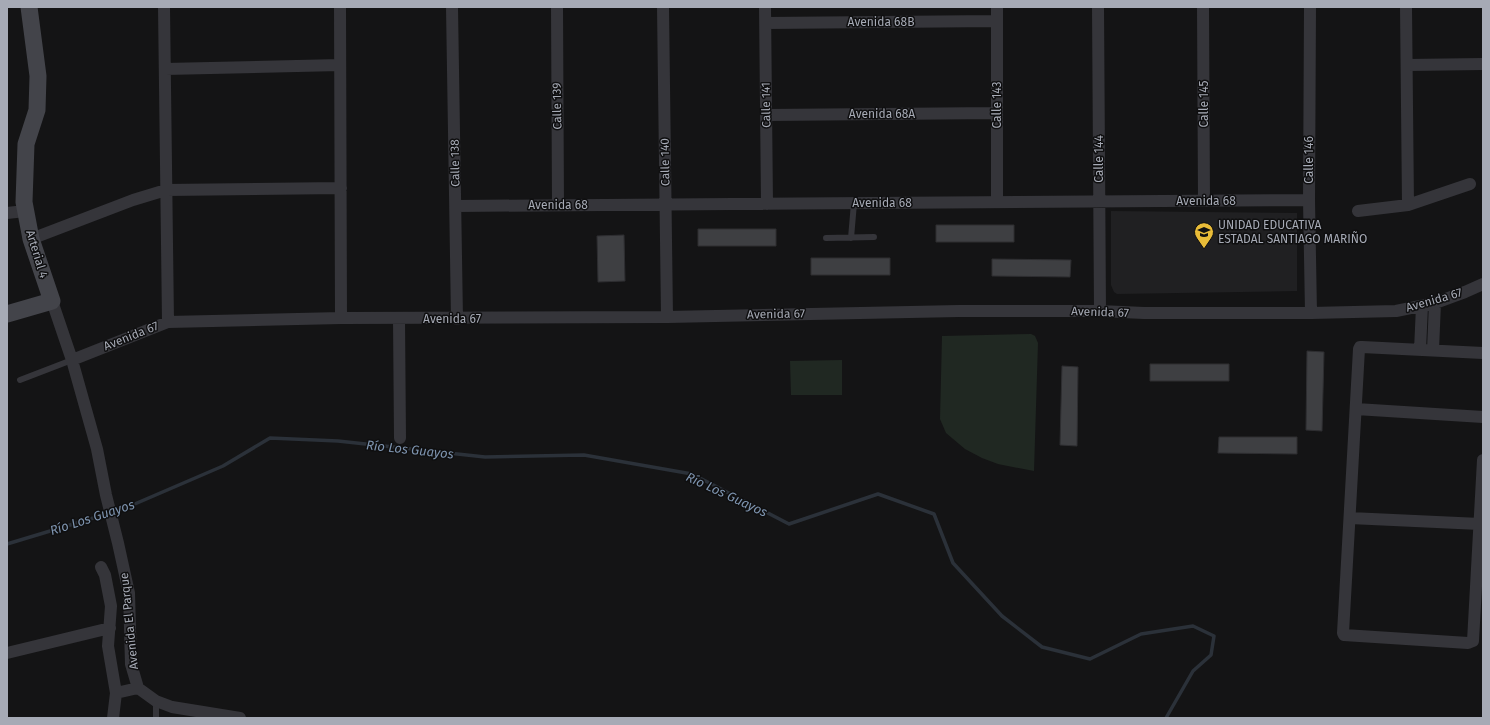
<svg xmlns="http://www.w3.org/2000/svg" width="1490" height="725" font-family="'Fira Sans',sans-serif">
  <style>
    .built { fill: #202022 }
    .green { fill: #202822 }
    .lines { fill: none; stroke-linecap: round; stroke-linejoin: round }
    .stream { stroke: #2b3139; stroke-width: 3.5 }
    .building { fill: #3e3f42; stroke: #2e2e31 }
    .lane { stroke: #35353a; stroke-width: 6 }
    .street { stroke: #35353a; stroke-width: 12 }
    .secondary { stroke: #43444a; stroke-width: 17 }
    .labels { text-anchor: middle; stroke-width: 3; stroke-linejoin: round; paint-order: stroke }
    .street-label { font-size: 12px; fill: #a6aab5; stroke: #0f0f10 }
    .poi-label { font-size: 12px; fill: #a6aab5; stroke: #0f0f10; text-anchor: start }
    .water-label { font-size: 13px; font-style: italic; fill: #7e94af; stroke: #0f0f10 }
  </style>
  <rect width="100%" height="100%" fill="#141415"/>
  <path class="built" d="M1111,211L1297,213V291L1117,294L1114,292L1111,285Z"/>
  <path class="green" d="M1031,334L1035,336L1038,343L1034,471L998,464L982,458L965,449L946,433L940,419L942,336Z
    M842,360V395H791L790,361Z"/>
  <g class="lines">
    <path class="stream" d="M7,544L123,509L223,466L270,438L338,441L485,457L584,455L692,474L789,524L878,494L934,514L953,563L1002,616L1042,647L1090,659L1141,634L1193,626L1214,636L1211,655L1193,671L1166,718"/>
  </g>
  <path class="building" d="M936,225H1014V242H936Z
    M698,229H776V246H698Z
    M624,235L625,281L598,282L597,236Z
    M811,258H890V275H811Z
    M992,259L1071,260L1070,277L992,276Z
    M1307,351L1324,352L1322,431L1306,430Z
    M1150,364H1229V381H1150Z
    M1062,366L1078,367L1077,446L1060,445Z
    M1219,437H1297V454L1218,453Z"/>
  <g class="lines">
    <path class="lane" d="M826,238L874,237
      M851,238L854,203
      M20,380L72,360
      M156,701V718"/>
    <path class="street" d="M164,7L168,322
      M340,7L341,318
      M452,7L457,319
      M557,7L558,205
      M663,7L667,317
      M765,7L767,204
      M997,7V202
      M1098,7L1100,311
      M1203,7L1204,201
      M1310,7L1309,200L1311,313
      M1406,7L1408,205
      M766,23L997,21
      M1407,65L1483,64
      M165,69L340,65
      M767,115L997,113
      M456,206L1309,200
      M1358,211L1408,205L1470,184
      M7,213L25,211
      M31,239L133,200L166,190L341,188
      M52,301L72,360L97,449L106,495L118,543L129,593L131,664L138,688L156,701L172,707L240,718
      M399,319L400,438
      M1420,350L1422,306
      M1433,350L1435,303
      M1483,353L1362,347H1360L1359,349L1343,633L1344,635L1468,643L1473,641L1483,460
      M72,360L168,322L341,318L667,317L959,311H1100L1144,313H1311L1396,311L1435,303L1465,292L1483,284
      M1356,409L1483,417
      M1350,518L1480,524
      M101,567L105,575L111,606L108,646L116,693
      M7,653L110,628
      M113,718L116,693L138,688"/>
    <path class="secondary" d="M7,314L52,301L31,239L24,202L26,144L37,110L38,76L29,7"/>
  </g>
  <defs>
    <symbol id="school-pin" viewBox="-11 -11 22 30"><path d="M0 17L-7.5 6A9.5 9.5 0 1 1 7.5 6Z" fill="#e9bc38" stroke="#0f0f10"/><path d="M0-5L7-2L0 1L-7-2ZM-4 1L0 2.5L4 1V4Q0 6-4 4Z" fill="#111"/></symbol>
  </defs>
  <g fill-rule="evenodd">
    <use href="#school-pin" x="1193" y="221" width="22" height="30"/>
  </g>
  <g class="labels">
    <g class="street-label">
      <text x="881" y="26">Avenida 68B</text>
      <text transform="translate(1204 104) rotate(-90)" y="4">Calle 145</text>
      <text transform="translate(766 105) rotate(-91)" y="4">Calle 141</text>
      <text transform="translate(997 105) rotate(-90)" y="4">Calle 143</text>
      <text transform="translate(557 106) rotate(-91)" y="4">Calle 139</text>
      <text x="882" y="118">Avenida 68A</text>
      <text transform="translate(1099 159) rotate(-90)" y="4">Calle 144</text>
      <text transform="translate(1309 160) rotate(-90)" y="4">Calle 146</text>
      <text transform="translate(665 162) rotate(-91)" y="4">Calle 140</text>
      <text transform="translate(455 163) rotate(-91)" y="4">Calle 138</text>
      <text x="1206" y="205">Avenida 68</text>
      <text x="882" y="207">Avenida 68</text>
      <text x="558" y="209">Avenida 68</text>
      <text transform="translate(37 254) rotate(73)" y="4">Arterial 4</text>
      <text transform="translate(1434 300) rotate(-16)" y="4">Avenida 67</text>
      <text transform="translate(1100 312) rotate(2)" y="4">Avenida 67</text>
      <text transform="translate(776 314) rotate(-1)" y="4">Avenida 67</text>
      <text x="452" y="323">Avenida 67</text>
      <text transform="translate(131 336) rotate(-22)" y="4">Avenida 67</text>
      <text transform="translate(129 621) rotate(-96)" y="4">Avenida El Parque</text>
    </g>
    <g class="poi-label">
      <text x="1218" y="229">UNIDAD EDUCATIVA<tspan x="1218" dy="14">ESTADAL SANTIAGO MARIÑO</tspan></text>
    </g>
    <g class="water-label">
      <text transform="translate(410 449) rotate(6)" y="5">Río Los Guayos</text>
      <text transform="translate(727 494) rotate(25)" y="5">Río Los Guayos</text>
      <text transform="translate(92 517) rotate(-18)" y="5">Río Los Guayos</text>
    </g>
  </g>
  <rect width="1490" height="725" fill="none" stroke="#a6aab5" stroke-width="16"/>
</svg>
